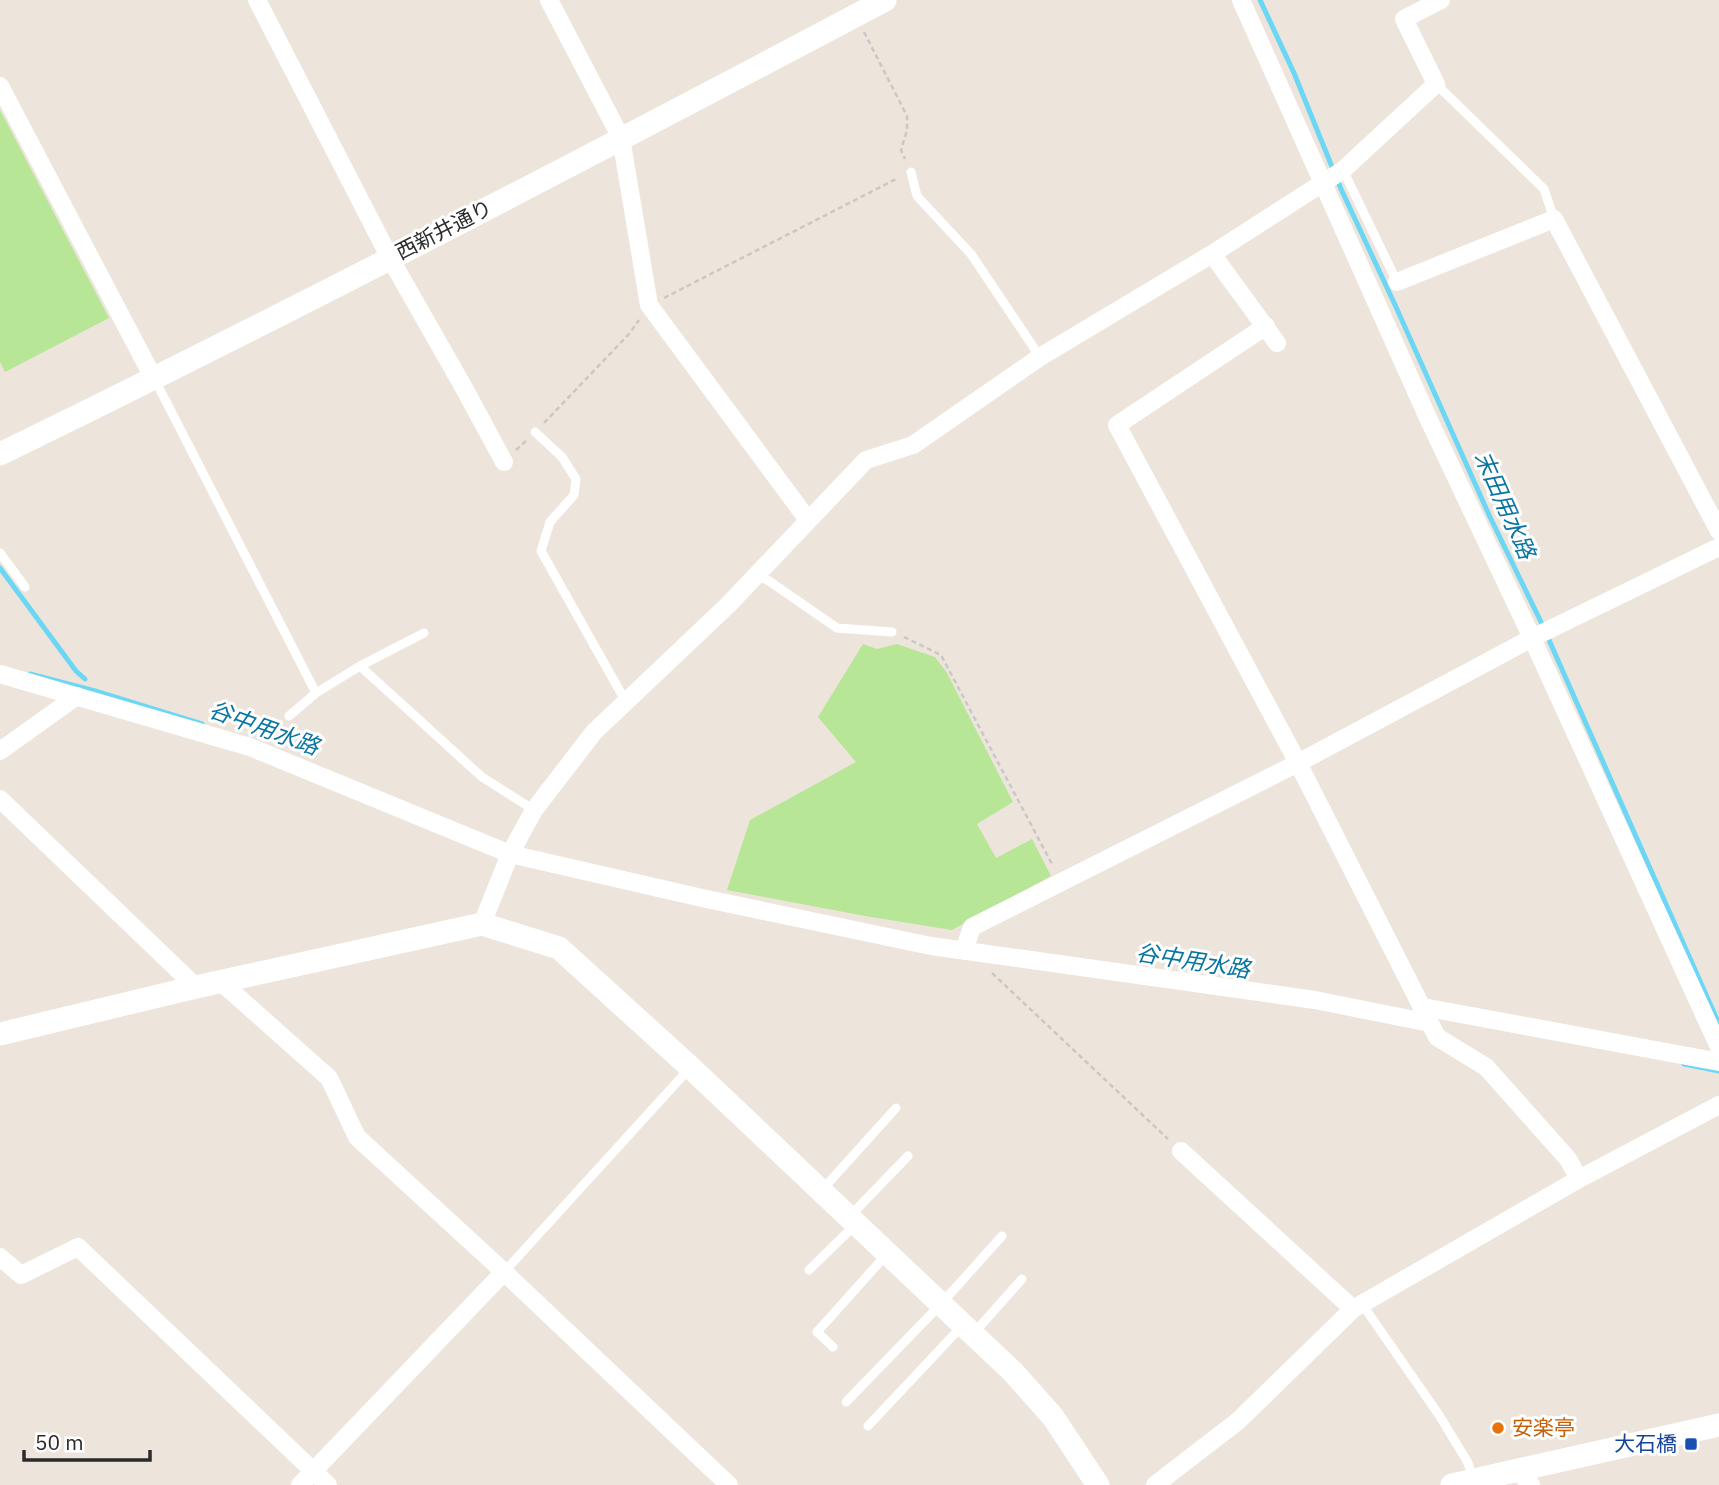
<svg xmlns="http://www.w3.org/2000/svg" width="1719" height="1485" font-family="'IBM Plex Sans','Noto Sans JP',sans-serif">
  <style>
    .green { fill: #b6e696 }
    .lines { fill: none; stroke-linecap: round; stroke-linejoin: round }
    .stream { stroke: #6bd7f4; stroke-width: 5 }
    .path { stroke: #c8c8c8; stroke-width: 2.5; stroke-dasharray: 5 3.5; stroke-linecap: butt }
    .lane { stroke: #fff; stroke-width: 9 }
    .street { stroke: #fff; stroke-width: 18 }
    .secondary { stroke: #fff; stroke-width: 23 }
    .food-dot { fill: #e8710a; stroke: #fff; stroke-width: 2.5 }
    .transit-dot { fill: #1a4fb4; stroke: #fff; stroke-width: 2.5 }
    .labels { text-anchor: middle; stroke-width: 6; stroke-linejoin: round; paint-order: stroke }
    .street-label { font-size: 21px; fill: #2b2b2b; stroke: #fff }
    .food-label { font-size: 21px; fill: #c56008; stroke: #fff; text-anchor: start }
    .transit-label { font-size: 21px; fill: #164399; stroke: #fff; text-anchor: end }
    .water-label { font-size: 23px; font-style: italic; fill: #0875a2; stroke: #fff }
  </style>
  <rect width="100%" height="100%" fill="#ede5dc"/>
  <path class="green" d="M0,110L109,318L5,372L0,362Z
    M863,644L877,649L897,644L935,657L947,673L1013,802L977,824L996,858L1032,839L1051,876L952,930L865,916L727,890L750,820L856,762L818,717Z"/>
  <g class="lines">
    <path class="stream" d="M1260,0L1294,73L1341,189L1396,307L1490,517L1541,622L1719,1024
      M0,568L76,671L85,679
      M30,674L95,691L202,724
      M1684,1064L1719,1071"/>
    <path class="path" d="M864,32L907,116V130L901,150L905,159
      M664,298L898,178
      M544,423L629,334L639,320
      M516,450L527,440
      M904,637L941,655L1053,866
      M992,973L1168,1139"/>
    <path class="lane" d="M1436,84L1544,189L1554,219
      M1343,170L1397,282
      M911,172L917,196L971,254L1040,357
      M155,380L316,693
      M535,432L562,457L576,479L574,495L550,522L541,551L626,702
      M0,553L25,587
      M757,575L769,581L837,628L892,632
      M360,666L424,633
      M289,716L316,693L360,666L482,777L534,810
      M822,1190L896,1108
      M849,1217L908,1156
      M809,1270L855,1225
      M504,1272L689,1069
      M1362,1304L1439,1415L1467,1461L1474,1479
      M974,1333L1022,1279
      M833,1347L817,1332L886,1255
      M846,1402L941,1304L1002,1236
      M868,1426L962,1326"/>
    <path class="street" d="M257,0L390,258L464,388L504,462
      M549,0L621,138L649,305L808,520
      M1241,0L1428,418L1532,638L1719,1047
      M0,86L154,379
      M1212,254L1277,343
      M1397,282L1554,219L1719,531
      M1266,326L1117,425L1298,763L1437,1037L1486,1067L1568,1159L1579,1179
      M0,674L250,747L510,854L702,898L931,946L1315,1000L1430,1023
      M0,751L77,696
      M0,799L196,987
      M482,924L510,854L534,810L594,732L728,605L866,460L913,445L1040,357L1212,254L1343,170L1436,84L1404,19L1441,0
      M964,951L972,927L1298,763L1532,638L1719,547
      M221,982L329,1078L357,1137L504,1272L729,1485
      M1423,1007L1719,1062
      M1181,1151L1353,1309
      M0,1257L21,1275L78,1247L328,1485
      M1517,1470L1531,1485
      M300,1485L504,1272
      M1155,1485L1238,1421L1353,1309L1579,1179L1719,1105"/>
    <path class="secondary" d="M0,454C298,309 592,155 885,0
      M0,1034L196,987L482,924L559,948L690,1067L1013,1372L1053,1417L1098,1485
      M1452,1485L1719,1425"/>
  </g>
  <circle class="food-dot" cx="1498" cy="1428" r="7"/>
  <rect class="transit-dot" x="1684" y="1437" width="14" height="14" rx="3.5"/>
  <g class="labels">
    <g class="street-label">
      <text transform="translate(444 230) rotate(-27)" y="7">西新井通り</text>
    </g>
    <g class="food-label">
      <text x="1512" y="1435">安楽亭</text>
    </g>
    <g class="transit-label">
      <text x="1677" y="1451">大石橋</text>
    </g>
    <g class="water-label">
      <text transform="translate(1505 505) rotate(66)" y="8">末田用水路</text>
      <text transform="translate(264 728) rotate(20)" y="8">谷中用水路</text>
      <text transform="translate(1193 961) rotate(9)" y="8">谷中用水路</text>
    </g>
  </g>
  <path d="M24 1450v10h126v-10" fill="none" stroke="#2b2b2b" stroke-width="3.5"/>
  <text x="35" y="1450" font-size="21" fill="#2b2b2b" stroke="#ffffff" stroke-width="5" paint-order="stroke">50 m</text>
</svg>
